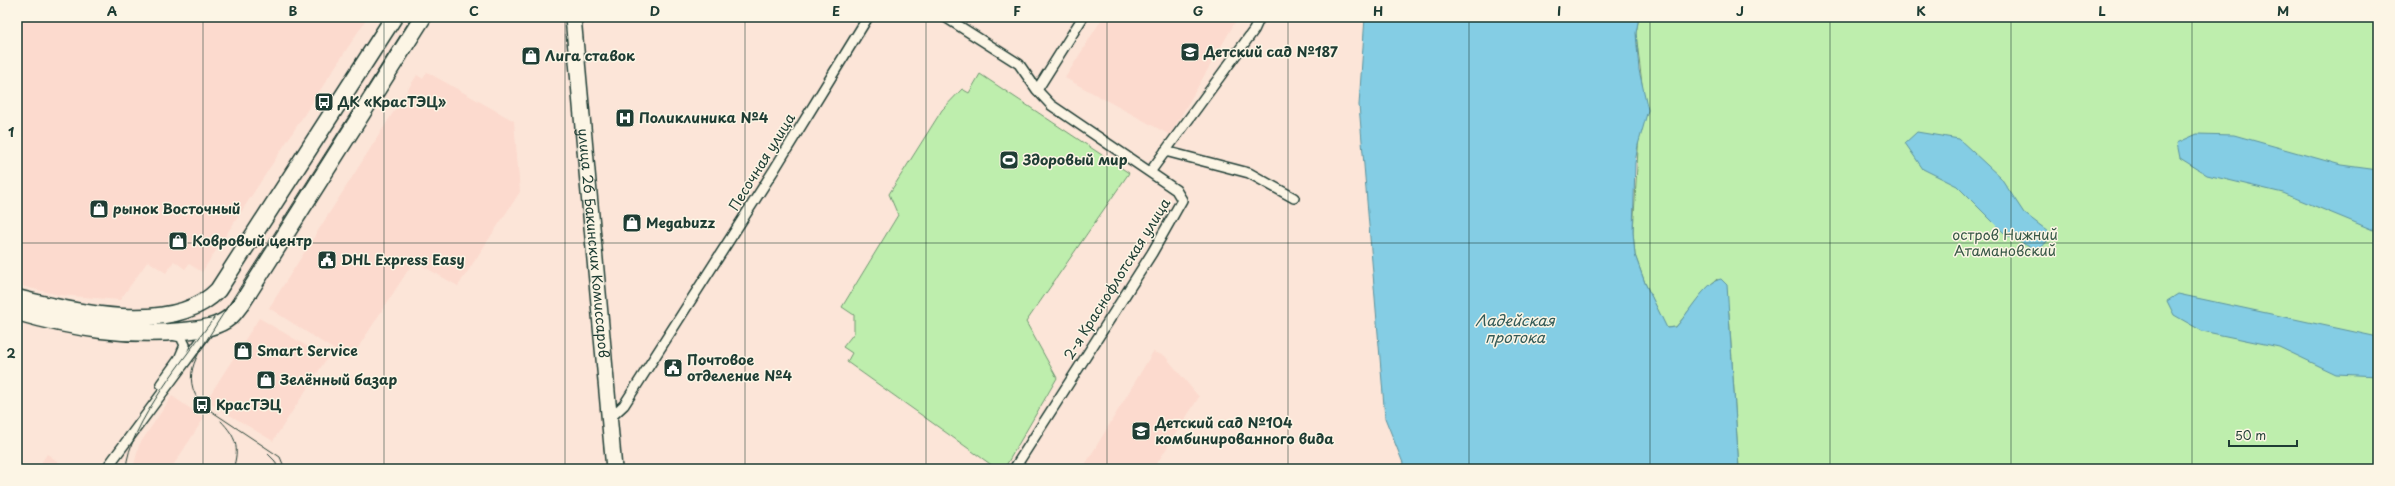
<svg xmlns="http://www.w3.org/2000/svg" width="2395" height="486" font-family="'Playpen Sans',sans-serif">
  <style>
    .built { fill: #fcdace }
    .green { fill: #beeead; stroke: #6e9670 }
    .water { fill: #84cde4; stroke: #5c939e }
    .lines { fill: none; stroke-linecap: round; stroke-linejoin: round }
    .minor-casing { stroke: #1f3d34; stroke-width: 12 }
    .primary-casing { stroke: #1f3d34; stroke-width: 18 }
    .trunk-casing { stroke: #1f3d34; stroke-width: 19 }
    .minor { stroke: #fcf5e5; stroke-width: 9 }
    .primary { stroke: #fcf5e5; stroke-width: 15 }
    .trunk { stroke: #fcf5e5; stroke-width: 16 }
    .tram { stroke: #1f3d34; stroke-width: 1 }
    .grid { fill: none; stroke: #1f3d34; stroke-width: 1; stroke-opacity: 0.55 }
    .labels { text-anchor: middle; stroke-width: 3; stroke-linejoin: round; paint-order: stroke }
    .poi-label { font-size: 14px; font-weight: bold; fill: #1f3d34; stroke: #fcf5e5; text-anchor: start }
    .street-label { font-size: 14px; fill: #1f3d34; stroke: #fcf5e5 }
    .park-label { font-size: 14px; fill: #375846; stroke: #fcf5e5 }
    .water-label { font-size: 15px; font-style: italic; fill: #335a57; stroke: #fcf5e5 }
    .neatline { fill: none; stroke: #1f3d34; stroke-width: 1.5 }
    .grid-label { font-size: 13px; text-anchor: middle; font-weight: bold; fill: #1f3d34 }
  </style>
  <rect width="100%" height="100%" fill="#fce5d8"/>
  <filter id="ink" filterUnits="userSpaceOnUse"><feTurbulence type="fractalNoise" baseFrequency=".025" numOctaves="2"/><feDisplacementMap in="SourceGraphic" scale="8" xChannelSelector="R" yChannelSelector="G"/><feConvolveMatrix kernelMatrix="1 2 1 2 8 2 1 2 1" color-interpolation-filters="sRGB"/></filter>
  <g filter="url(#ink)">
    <path class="built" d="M17,17H372L371,19L367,18L202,272L189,264L185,269L174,261L166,273L148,261L120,300L59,295L17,285Z
      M1103,17H1238L1170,135L1065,78Z
      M427,72L514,121L520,192L458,286L414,261L350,360L269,308L417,75L423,79Z
      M259,318L327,358L273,441L206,401Z
      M1153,352L1165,356L1199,397L1156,465L1150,469H1091L1085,465Z
      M172,396L204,418L171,469H133L139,445Z
      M47,454L63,465L62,469H37Z"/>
    <path class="green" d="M1639,17H2378V469H1739L1729,313L1717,279L1704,291L1676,327L1666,328L1645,283L1635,255L1633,232L1642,84L1636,33Z
      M980,74L1129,173L1026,322L1057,378L1004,469H991L993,466L847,362L852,353L843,347L854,333V315L842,307L898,215L889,194L942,110L962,89L969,93Z"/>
    <path class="water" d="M1365,17H1639L1636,33L1639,70L1648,110L1638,145L1635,163L1633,232L1635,255L1645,283L1667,328L1676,327C1687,315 1706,281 1721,279L1727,285L1739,469H1401L1403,463L1385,418L1359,105Z
      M1917,132L1959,139L2001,178L2024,213L2053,235L2038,251L2006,235L1957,186L1923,169L1905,143Z
      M2197,134L2234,135L2341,165L2378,170V232L2283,193L2207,175L2180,158L2177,143Z
      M2178,294L2378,337V376L2336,374L2279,347L2202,331L2174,315L2167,301Z"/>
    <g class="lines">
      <defs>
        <path id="minor" d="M945,17L1019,64L1037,90L1051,105L1176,190L1182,200L1152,253L1014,469
          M1037,90L1083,17
          M1165,151L1249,173L1294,198
          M1150,172L1254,30L1260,17
          M161,384L179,359L185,345L181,337L172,335
          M609,419L624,405L774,170L868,17
          M106,469L211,327"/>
        <g id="primary">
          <path id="s1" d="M573,17L614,469"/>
        </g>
        <path id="trunk" d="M17,298C72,312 173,337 218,290L394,17
          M17,312C72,328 126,337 184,331C200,329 217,328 230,317C235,313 238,307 242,303L423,17"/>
      </defs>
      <use href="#minor" class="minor-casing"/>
      <use href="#primary" class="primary-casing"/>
      <use href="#trunk" class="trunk-casing"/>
      <use href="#minor" class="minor"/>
      <use href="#primary" class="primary"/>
      <use href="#trunk" class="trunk"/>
      <path class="tram" d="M221,421C236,437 240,447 233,469
        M268,454L275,461L278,469
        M126,469C128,425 188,354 214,318
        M285,469L280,457L202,405C178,375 200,352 216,325L412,17"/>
    </g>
  </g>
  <path class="grid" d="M203,17V469M384,17V469M565,17V469M745,17V469M926,17V469M1107,17V469M1288,17V469M1469,17V469M1650,17V469M1830,17V469M2011,17V469M2192,17V469M17,243H2378"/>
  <defs>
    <symbol id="school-square" viewBox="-11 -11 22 22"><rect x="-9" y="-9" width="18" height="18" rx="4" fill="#1f3d34" stroke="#fcf5e5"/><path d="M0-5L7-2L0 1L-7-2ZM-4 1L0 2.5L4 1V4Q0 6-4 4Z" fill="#fff"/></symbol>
    <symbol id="shop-square" viewBox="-11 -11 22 22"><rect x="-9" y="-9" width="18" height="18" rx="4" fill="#1f3d34" stroke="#fcf5e5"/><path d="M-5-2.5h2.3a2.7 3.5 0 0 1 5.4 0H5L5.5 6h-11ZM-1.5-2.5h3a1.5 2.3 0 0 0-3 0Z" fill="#fff"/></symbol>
    <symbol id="bus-square" viewBox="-11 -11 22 22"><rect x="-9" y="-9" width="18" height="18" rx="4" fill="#1f3d34" stroke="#fcf5e5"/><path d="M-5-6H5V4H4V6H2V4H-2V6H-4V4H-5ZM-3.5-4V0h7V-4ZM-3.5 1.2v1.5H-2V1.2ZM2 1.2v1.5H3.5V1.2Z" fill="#fff"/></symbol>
    <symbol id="hospital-square" viewBox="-11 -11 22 22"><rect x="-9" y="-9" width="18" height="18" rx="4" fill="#1f3d34" stroke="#fcf5e5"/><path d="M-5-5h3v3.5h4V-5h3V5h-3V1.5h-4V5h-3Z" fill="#fff"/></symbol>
    <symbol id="stadium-square" viewBox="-11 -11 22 22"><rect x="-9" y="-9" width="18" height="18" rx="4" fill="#1f3d34" stroke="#fcf5e5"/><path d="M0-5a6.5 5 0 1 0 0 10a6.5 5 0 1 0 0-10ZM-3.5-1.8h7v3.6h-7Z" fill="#fff"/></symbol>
    <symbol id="civic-square" viewBox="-11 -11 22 22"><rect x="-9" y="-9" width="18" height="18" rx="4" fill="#1f3d34" stroke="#fcf5e5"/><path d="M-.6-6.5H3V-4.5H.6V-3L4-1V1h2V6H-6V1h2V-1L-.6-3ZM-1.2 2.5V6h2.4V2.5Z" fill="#fff"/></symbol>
  </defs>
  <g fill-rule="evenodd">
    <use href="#school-square" x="1179" y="41" width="22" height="22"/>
    <use href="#shop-square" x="520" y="45" width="22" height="22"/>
    <use href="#bus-square" x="313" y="91" width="22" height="22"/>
    <use href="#hospital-square" x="614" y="107" width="22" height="22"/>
    <use href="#stadium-square" x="998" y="149" width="22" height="22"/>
    <use href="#shop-square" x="88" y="198" width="22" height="22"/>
    <use href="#shop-square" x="621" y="212" width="22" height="22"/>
    <use href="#shop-square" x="167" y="230" width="22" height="22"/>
    <use href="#civic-square" x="316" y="249" width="22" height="22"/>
    <use href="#shop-square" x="232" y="340" width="22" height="22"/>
    <use href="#civic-square" x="662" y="357" width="22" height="22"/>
    <use href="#shop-square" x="255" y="369" width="22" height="22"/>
    <use href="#bus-square" x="191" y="394" width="22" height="22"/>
    <use href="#school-square" x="1130" y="420" width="22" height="22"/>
  </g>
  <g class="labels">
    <g class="poi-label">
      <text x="1204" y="57">Детский сад №187</text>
      <text x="545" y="61">Лига ставок</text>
      <text x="338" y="107">ДК «КрасТЭЦ»</text>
      <text x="639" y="123">Поликлиника №4</text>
      <text x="1023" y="165">Здоровый мир</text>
      <text x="113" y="214">рынок Восточный</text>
      <text x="646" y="228">Megabuzz</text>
      <text x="192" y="246">Ковровый центр</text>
      <text x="341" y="265">DHL Express Easy</text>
      <text x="257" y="356">Smart Service</text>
      <text x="687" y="365">Почтовое<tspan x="687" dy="16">отделение №4</tspan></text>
      <text x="280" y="385">Зелённый базар</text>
      <text x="216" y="410">КрасТЭЦ</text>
      <text x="1155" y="428">Детский сад №104<tspan x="1155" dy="16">комбинированного вида</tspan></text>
    </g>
    <g class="street-label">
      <text transform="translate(762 162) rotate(-58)" y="5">Песочная улица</text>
      <text dy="5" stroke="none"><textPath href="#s1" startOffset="227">улица 26 Бакинских Комиссаров</textPath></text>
      <text transform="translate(1117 279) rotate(-58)" y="5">2-я Краснофлотская улица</text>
    </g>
    <g class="park-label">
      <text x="2005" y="240">остров Нижний<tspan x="2005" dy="16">Атамановский</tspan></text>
    </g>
    <g class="water-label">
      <text x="1515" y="326">Ладейская<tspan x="1515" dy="17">протока</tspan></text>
    </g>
  </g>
  <rect width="2395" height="486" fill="none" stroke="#fcf5e5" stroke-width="44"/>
  <path d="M2229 440v6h68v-6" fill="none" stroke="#1f3d34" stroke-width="2"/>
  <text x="2235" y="440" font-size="12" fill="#1f3d34" stroke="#fcf5e5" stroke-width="3" paint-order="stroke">50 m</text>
  <rect x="22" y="22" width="2351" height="442" class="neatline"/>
  <g class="grid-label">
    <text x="112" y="16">A</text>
    <text x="293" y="16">B</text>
    <text x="474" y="16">C</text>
    <text x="655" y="16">D</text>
    <text x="836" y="16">E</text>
    <text x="1017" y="16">F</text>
    <text x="1198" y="16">G</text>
    <text x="1378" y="16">H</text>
    <text x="1559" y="16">I</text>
    <text x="1740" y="16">J</text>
    <text x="1921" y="16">K</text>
    <text x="2102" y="16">L</text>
    <text x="2283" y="16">M</text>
    <text x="11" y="137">1</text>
    <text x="11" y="358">2</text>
  </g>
</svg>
